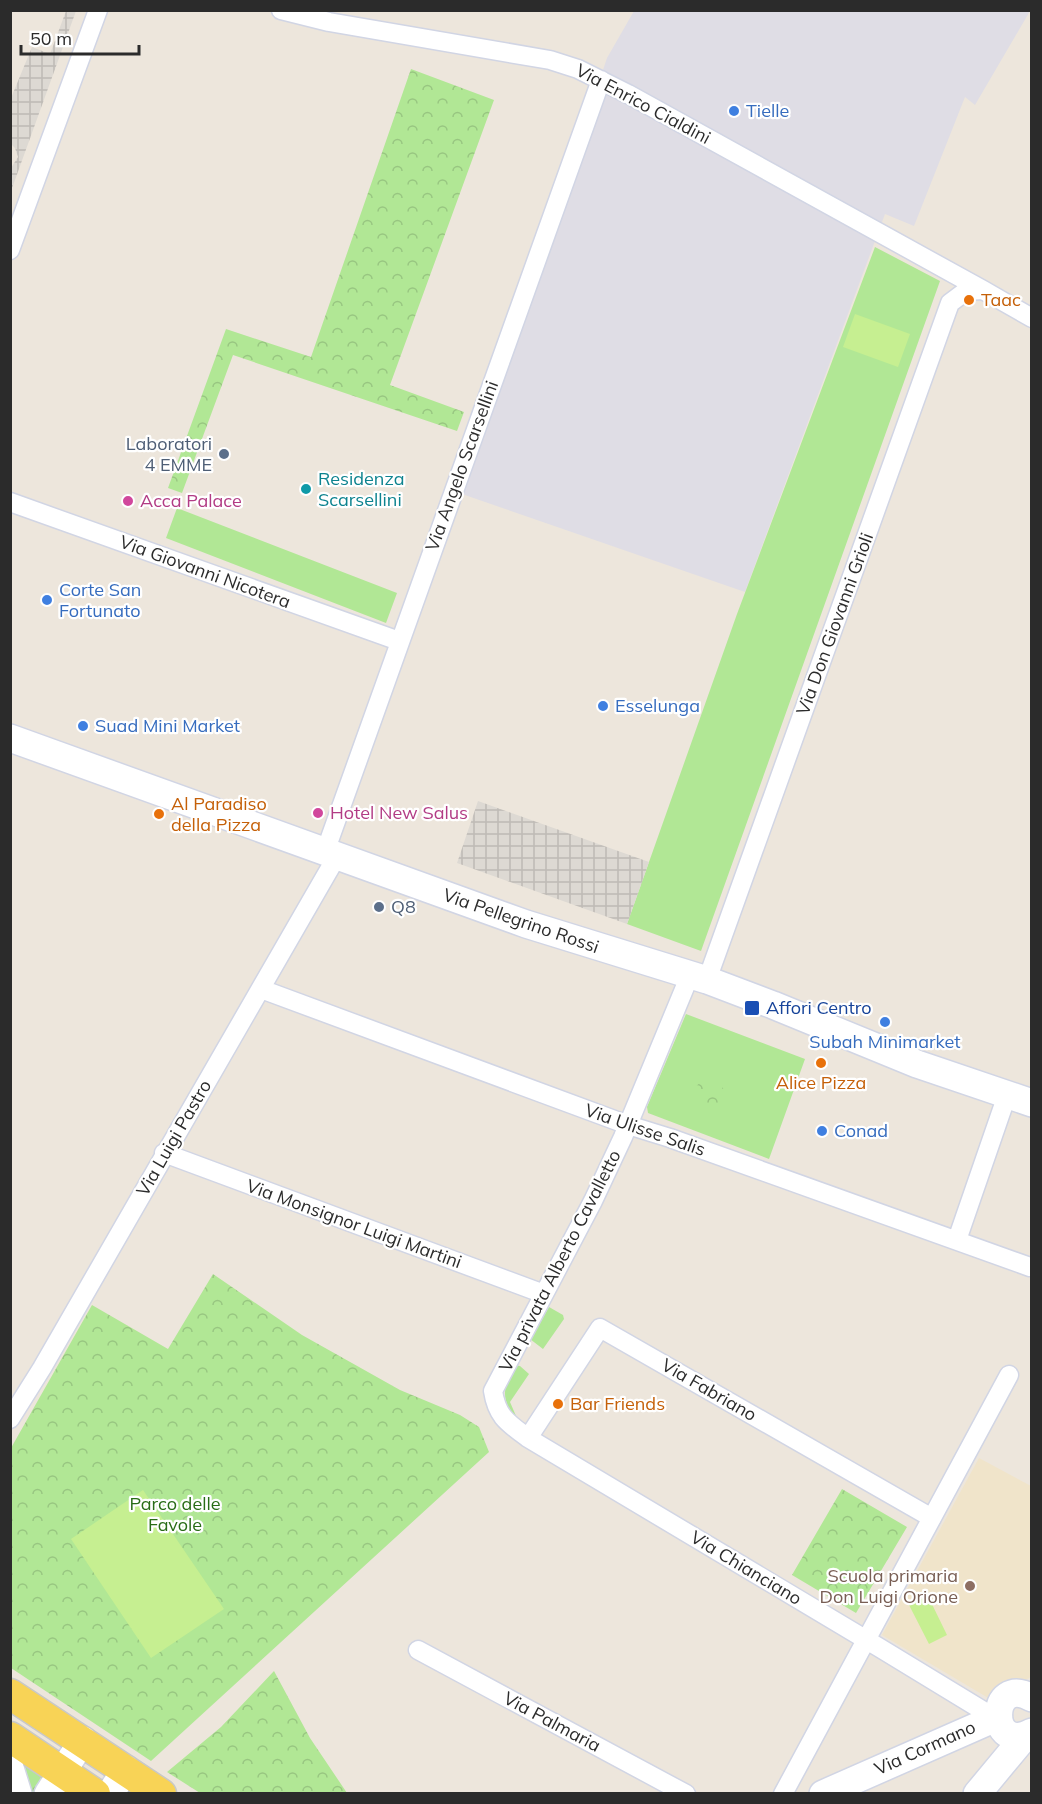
<svg xmlns="http://www.w3.org/2000/svg" width="1042" height="1804" font-family="Mulish,sans-serif">
  <style>
    .industrial { fill: #dfdde5 }
    .education { fill: #f0e4ca }
    .grass { fill: #b1e795 }
    .park { fill: url(#park-crowns) }
    .pitch { fill: #c6ef91 }
    .plaza { fill: url(#plaza-grid) }
    .lines { fill: none; stroke-linecap: round; stroke-linejoin: round }
    .street-casing { stroke: #d1d5e4; stroke-width: 21 }
    .secondary-casing { stroke: #d1d5e4; stroke-width: 30 }
    .primary-casing { stroke: #c8c8c8; stroke-width: 33 }
    .street { stroke: #fff; stroke-width: 18 }
    .secondary { stroke: #fff; stroke-width: 27 }
    .primary { stroke: #f8d356; stroke-width: 30 }
    .shop-dot { fill: #3f7fe0; stroke: #fff; stroke-width: 2 }
    .food-dot { fill: #e8710a; stroke: #fff; stroke-width: 2 }
    .service-dot { fill: #5c6f8a; stroke: #fff; stroke-width: 2 }
    .culture-dot { fill: #0f9aa8; stroke: #fff; stroke-width: 2 }
    .hotel-dot { fill: #d1479c; stroke: #fff; stroke-width: 2 }
    .transit-dot { fill: #1a4fb4; stroke: #fff; stroke-width: 2 }
    .education-dot { fill: #8d6e63; stroke: #fff; stroke-width: 2 }
    .labels { text-anchor: middle; stroke-width: 4.5; stroke-linejoin: round; paint-order: stroke }
    .street-label { font-size: 18px; fill: #2b2b2b; stroke: #fff }
    .shop-label { font-size: 18px; fill: #366cbe; stroke: #fff; text-anchor: start }
    .food-label { font-size: 18px; fill: #c56008; stroke: #fff; text-anchor: start }
    .service-label { font-size: 18px; fill: #4e5e75; stroke: #fff; text-anchor: end }
    .culture-label { font-size: 18px; fill: #0d838f; stroke: #fff; text-anchor: start }
    .hotel-label { font-size: 18px; fill: #b23c85; stroke: #fff; text-anchor: start }
    .transit-label { font-size: 18px; fill: #164399; stroke: #fff; text-anchor: start }
    .park-label { font-size: 18px; fill: #286c16; stroke: #fff }
    .education-label { font-size: 18px; fill: #785e54; stroke: #fff; text-anchor: end }
  </style>
  <defs>
    <pattern id="park-crowns" width="20" height="18" patternUnits="userSpaceOnUse" patternTransform="scale(1.5)"><rect width="20" height="18" fill="#b1e795"/><path d="M2 6a3 3 0 1 1 6 0M12 15a3 3 0 1 1 6 0" fill="none" stroke="#98c681"/></pattern>
    <pattern id="plaza-grid" width="8" height="8" patternUnits="userSpaceOnUse" patternTransform="scale(1.5)"><rect width="8" height="8" fill="#ddd9d3"/><path d="M0 4h8M4 0v8" fill="none" stroke="#bebab5"/></pattern>
  </defs>
  <rect width="100%" height="100%" fill="#ede6dc"/>
  <path class="industrial" d="M634,11H1030L975,105L965,97L914,226L885,214L745,592L462,494L607,58Z"/>
  <path class="education" d="M979,1458L1031,1486V1677L990,1699L882,1635Z"/>
  <path class="grass" d="M875,247L940,281L701,951L627,924L737,614Z
    M177,508L397,593L386,623L166,538Z
    M686,1014L805,1059L769,1159L648,1113L647,1107Z
    M549,1307L563,1315L564,1319L543,1349L530,1339Z
    M514,1365L520,1366L529,1374L510,1402L516,1416L514,1418C500,1394 504,1389 514,1365Z"/>
  <path class="park" d="M411,69L494,100L390,385L464,412L457,431L233,355L182,493L168,488L226,329L311,357Z
    M693 1096a16 16 0 1 1 32 0a16 16 0 1 1-32 0Z
    M213,1274L302,1335L400,1390L460,1415L479,1427L489,1452L151,1761L11,1668V1448L92,1305L168,1349Z
    M842,1489L907,1527L856,1613L792,1575Z
    M274,1671L310,1738L347,1793H200L167,1772L221,1727Z
    M11,1751L74,1793H11Z"/>
  <path class="pitch" d="M855,314L910,334L898,367L843,347Z
    M143,1490L224,1609L151,1658L71,1539Z
    M928,1596L947,1635L929,1644L909,1605Z"/>
  <path class="plaza" d="M66,11H76L11,191V168L18,157L15,148L11,144V98L32,47L50,54Z
    M478,801L649,862L627,924L457,863Z"/>
  <g class="lines">
    <defs>
      <path id="street" d="M281,10L329,22L550,60L578,69L628,94L983,290L1032,318
        M10,250L98,10
        M10,502L399,641
        M325,852L601,80
        M690,975L623,1137L593,1201L493,1391C497,1417 508,1423 528,1438L880,1648L995,1718
        M707,980L950,303L966,291L983,290
        M261,989L628,1125L670,1138L1030,1267
        M164,1153L544,1294
        M957,1240L1007,1095
        M10,1419L42,1368L337,856
        M528,1438L600,1328L932,1518
        M418,1650L686,1794
        M783,1794L1009,1375"/>
      <path id="secondary" d="M10,738L526,924L707,980L773,1005L917,1064L1032,1103
        M1032,1698C988,1673 987,1756 1032,1732
        M10,1768L18,1794
        M48,1794L83,1740
        M110,1794L126,1769
        M823,1794L998,1717
        M977,1794L1026,1735"/>
      <path id="primary" d="M10,1694L161,1794
        M10,1737L95,1794"/>
    </defs>
    <use href="#street" class="street-casing"/>
    <use href="#secondary" class="secondary-casing"/>
    <use href="#primary" class="primary-casing"/>
    <use href="#street" class="street"/>
    <use href="#secondary" class="secondary"/>
    <use href="#primary" class="primary"/>
  </g>
  <g class="shop-dot">
    <circle cx="734" cy="111" r="6"/>
    <circle cx="47" cy="600" r="6"/>
    <circle cx="603" cy="706" r="6"/>
    <circle cx="83" cy="726" r="6"/>
    <circle cx="885" cy="1022" r="6"/>
    <circle cx="822" cy="1131" r="6"/>
  </g>
  <g class="food-dot">
    <circle cx="969" cy="300" r="6"/>
    <circle cx="159" cy="814" r="6"/>
    <circle cx="821" cy="1063" r="6"/>
    <circle cx="558" cy="1404" r="6"/>
  </g>
  <g class="service-dot">
    <circle cx="224" cy="454" r="6"/>
    <circle cx="379" cy="907" r="6"/>
  </g>
  <circle class="culture-dot" cx="306" cy="489" r="6"/>
  <g class="hotel-dot">
    <circle cx="128" cy="501" r="6"/>
    <circle cx="318" cy="813" r="6"/>
  </g>
  <rect class="transit-dot" x="744" y="1000" width="16" height="16" rx="3"/>
  <circle class="education-dot" cx="970" cy="1586" r="6"/>
  <g class="labels">
    <g class="street-label">
      <text transform="translate(643 104) rotate(28)" y="6">Via Enrico Cialdini</text>
      <text transform="translate(462 466) rotate(-70)" y="6">Via Angelo Scarsellini</text>
      <text transform="translate(205 572) rotate(20)" y="6">Via Giovanni Nicotera</text>
      <text transform="translate(835 624) rotate(-70)" y="6">Via Don Giovanni Grioli</text>
      <text transform="translate(521 921) rotate(19)" y="6">Via Pellegrino Rossi</text>
      <text transform="translate(645 1130) rotate(19)" y="6">Via Ulisse Salis</text>
      <text transform="translate(174 1138) rotate(-60)" y="6">Via Luigi Pastro</text>
      <text transform="translate(354 1224) rotate(20)" y="6">Via Monsignor Luigi Martini</text>
      <text transform="translate(560 1261) rotate(-63)" y="6">Via privata Alberto Cavalletto</text>
      <text transform="translate(709 1390) rotate(30)" y="6">Via Fabriano</text>
      <text transform="translate(746 1568) rotate(31)" y="6">Via Chianciano</text>
      <text transform="translate(552 1722) rotate(28)" y="6">Via Palmaria</text>
      <text transform="translate(925 1748) rotate(-24)" y="6">Via Cormano</text>
    </g>
    <g class="shop-label">
      <text x="746" y="117">Tielle</text>
      <text x="59" y="596">Corte San<tspan x="59" dy="21">Fortunato</tspan></text>
      <text x="615" y="712">Esselunga</text>
      <text x="95" y="732">Suad Mini Market</text>
      <text x="885" y="1048" text-anchor="middle">Subah Minimarket</text>
      <text x="834" y="1137">Conad</text>
    </g>
    <g class="food-label">
      <text x="981" y="306">Taac</text>
      <text x="171" y="810">Al Paradiso<tspan x="171" dy="21">della Pizza</tspan></text>
      <text x="821" y="1089" text-anchor="middle">Alice Pizza</text>
      <text x="570" y="1410">Bar Friends</text>
    </g>
    <g class="service-label">
      <text x="212" y="450">Laboratori<tspan x="212" dy="21">4 EMME</tspan></text>
      <text x="391" y="913" text-anchor="start">Q8</text>
    </g>
    <g class="culture-label">
      <text x="318" y="485">Residenza<tspan x="318" dy="21">Scarsellini</tspan></text>
    </g>
    <g class="hotel-label">
      <text x="140" y="507">Acca Palace</text>
      <text x="330" y="819">Hotel New Salus</text>
    </g>
    <g class="transit-label">
      <text x="766" y="1014">Affori Centro</text>
    </g>
    <g class="park-label">
      <text x="175" y="1510">Parco delle<tspan x="175" dy="21">Favole</tspan></text>
    </g>
    <g class="education-label">
      <text x="958" y="1582">Scuola primaria<tspan x="958" dy="21">Don Luigi Orione</tspan></text>
    </g>
  </g>
  <rect width="1042" height="1804" fill="none" stroke="#2b2b2b" stroke-width="24"/>
  <path d="M21 45v9h118v-9" fill="none" stroke="#2b2b2b" stroke-width="3"/>
  <text x="30" y="45" font-size="18" fill="#2b2b2b" stroke="#ffffff" stroke-width="4.5" paint-order="stroke">50 m</text>
</svg>
